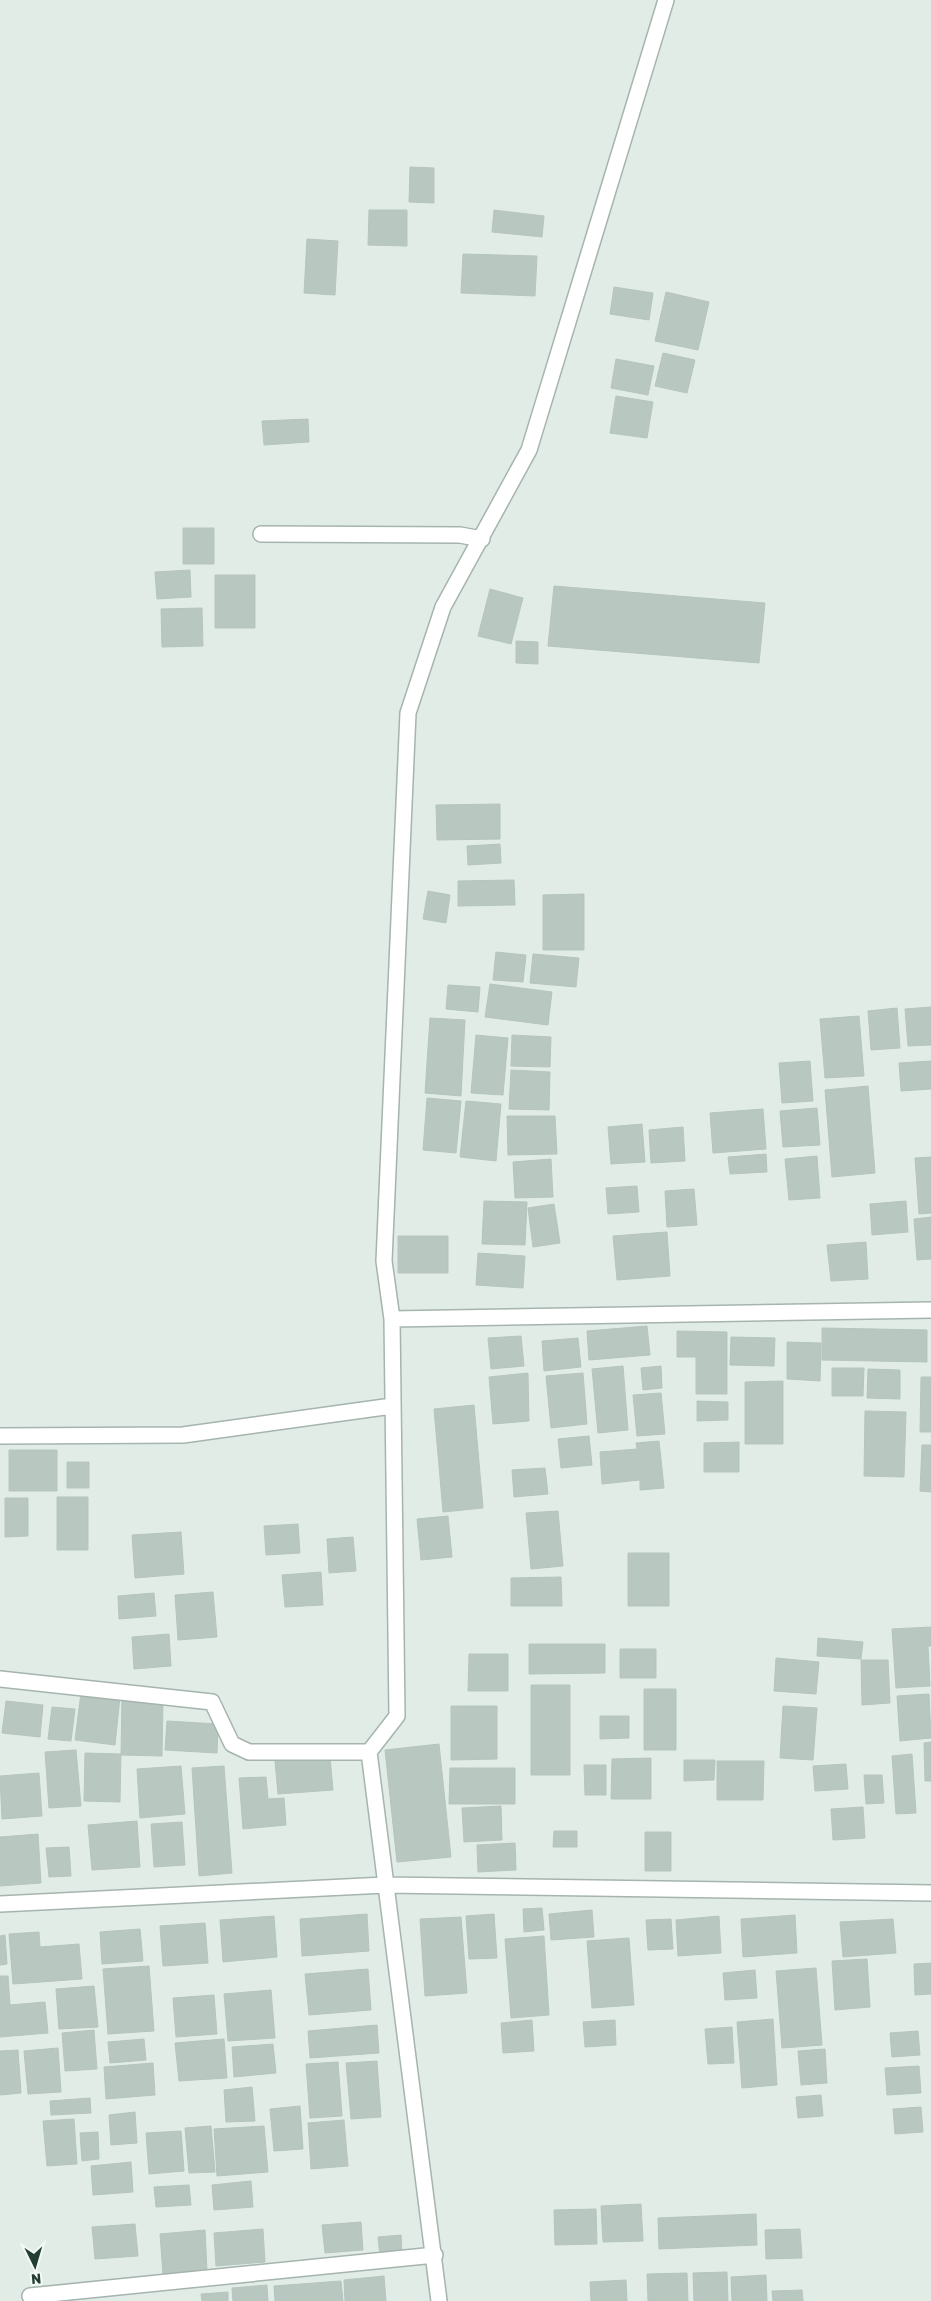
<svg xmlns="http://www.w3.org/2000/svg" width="931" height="2301" font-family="Rubik,sans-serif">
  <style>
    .building { fill: #b8c7c0; stroke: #b5c5be }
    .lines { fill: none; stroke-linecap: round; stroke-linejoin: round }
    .minor-casing { stroke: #a5b4ae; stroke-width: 18 }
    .minor { stroke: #fff; stroke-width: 15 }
  </style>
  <rect width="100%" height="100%" fill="#e2ece7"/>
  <path class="building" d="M410,167L434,168V203L409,202Z
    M369,210H407V246L368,245Z
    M494,210L544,216L542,237L492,232Z
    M307,239L338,241L335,295L304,293Z
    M463,254L537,256L535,296L461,293Z
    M614,287L653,293L649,320L610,314Z
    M666,292L709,302L698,350L655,341Z
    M663,353L695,360L687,393L655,386Z
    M616,359L654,366L648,395L611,388Z
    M616,396L653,402L647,438L610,433Z
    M308,419L309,442L264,445L262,421Z
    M183,528H214V564H183Z
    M190,570L191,597L157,599L155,572Z
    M215,575H255V628H215Z
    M554,586L765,603L759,663L548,646Z
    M490,589L523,598L511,644L478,636Z
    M202,608L203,646L162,647L161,609Z
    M516,641L538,642V664L516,663Z
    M500,804V839L437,840L436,805Z
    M500,844L501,863L468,865L467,846Z
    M514,880L515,905L458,906V881Z
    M428,891L450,895L446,923L423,919Z
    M584,894V950H543V895Z
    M496,952L526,955L523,982L493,980Z
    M533,954L579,958L576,987L530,983Z
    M490,984L552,992L548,1025L485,1017Z
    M448,985L480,987L478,1012L446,1009Z
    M931,1007V1045L908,1046L905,1009Z
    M897,1008L900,1048L871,1050L868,1011Z
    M859,1016L864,1076L825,1078L820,1019Z
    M430,1018L465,1020L461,1096L425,1093Z
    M476,1035L508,1038L503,1095L471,1093Z
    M512,1035L551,1037L550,1067L511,1066Z
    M810,1061L813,1101L782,1103L779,1063Z
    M931,1061V1089L901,1091L899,1063Z
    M511,1070L550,1072L549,1110L509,1109Z
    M868,1086L875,1173L832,1177L825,1090Z
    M427,1098L461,1101L456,1153L423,1150Z
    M466,1101L501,1104L496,1161L460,1157Z
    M817,1108L820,1145L783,1147L780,1111Z
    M763,1109L766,1149L713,1153L710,1113Z
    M507,1116H555L557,1154L508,1155Z
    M642,1124L645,1162L611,1164L608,1127Z
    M683,1127L685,1161L651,1163L649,1130Z
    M766,1154L767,1172L730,1174L728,1157Z
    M817,1156L820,1198L789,1200L785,1159Z
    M931,1157V1213L919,1214L915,1158Z
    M551,1159L553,1197L515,1198L513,1162Z
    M637,1186L639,1212L608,1214L606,1188Z
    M694,1189L697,1225L667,1227L665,1191Z
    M484,1201L527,1202L525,1245L482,1244Z
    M906,1201L908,1232L872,1235L870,1204Z
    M554,1204L560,1243L533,1247L528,1208Z
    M931,1217V1259L917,1260L914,1219Z
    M667,1232L670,1276L617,1280L613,1236Z
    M398,1236H448V1273H398Z
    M866,1242L868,1279L831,1281L827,1245Z
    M478,1253L525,1256L523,1288L476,1285Z
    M647,1326L650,1355L589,1360L587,1331Z
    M822,1328L927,1330V1362L822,1360Z
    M677,1331L727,1332V1394H696V1357H677Z
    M521,1336L524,1366L491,1369L488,1338Z
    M731,1337L775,1338L774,1366L730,1365Z
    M578,1338L581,1367L544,1371L542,1341Z
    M787,1342L821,1343L820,1381L787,1379Z
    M623,1366L628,1430L598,1433L592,1369Z
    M661,1366L662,1388L643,1390L641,1368Z
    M832,1368H864L863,1396H832Z
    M868,1369L900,1370V1399L867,1398Z
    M528,1373L529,1421L493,1424L489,1377Z
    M583,1373L587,1424L551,1428L546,1376Z
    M921,1377H931V1432H920Z
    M783,1381V1444H745V1382Z
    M661,1393L665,1434L637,1436L633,1395Z
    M697,1401L728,1402V1420L697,1421Z
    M474,1405L483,1508L443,1512L434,1409Z
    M865,1411L906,1412L904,1477L864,1476Z
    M589,1436L592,1465L561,1468L558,1439Z
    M659,1441L664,1488L640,1490V1480L602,1484L600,1452L637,1449L636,1443Z
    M739,1442V1472H704V1443Z
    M922,1445H931V1492L920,1491Z
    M9,1450H57V1491H9Z
    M67,1462H89V1488H67Z
    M545,1468L548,1494L514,1497L512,1470Z
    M57,1497H88V1550H57Z
    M5,1498H28V1536L5,1537Z
    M558,1511L563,1566L531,1569L526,1513Z
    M448,1516L452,1557L421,1560L417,1519Z
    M298,1524L300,1553L266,1555L264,1526Z
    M181,1532L184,1574L135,1578L132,1535Z
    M353,1537L356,1571L329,1573L327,1539Z
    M628,1553H669V1606H628Z
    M321,1572L323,1605L285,1607L282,1575Z
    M561,1577L562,1606H511V1578Z
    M213,1592L217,1637L178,1640L175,1595Z
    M154,1593L156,1616L119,1619L118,1596Z
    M931,1627V1646H928L930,1686L896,1688L892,1629Z
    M169,1634L171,1666L134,1669L132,1637Z
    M818,1638L863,1642L861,1659L817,1656Z
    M529,1644H605V1673L529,1674Z
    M620,1649H656V1678H620Z
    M469,1654H508V1691H468Z
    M776,1658L819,1662L816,1694L774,1691Z
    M861,1660H888L890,1703L862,1705Z
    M531,1685H570V1775H531Z
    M644,1689H676V1750H644Z
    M81,1693L120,1697L115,1745L75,1740Z
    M929,1694L931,1738L900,1741L897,1696Z
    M122,1699L163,1700L162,1756L121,1755L120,1802L84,1801L85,1753L121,1754Z
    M6,1701L43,1705L40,1737L2,1733Z
    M451,1706H497V1759L451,1760Z
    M783,1706L817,1708L813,1760L780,1758Z
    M52,1707L75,1709L71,1741L48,1739Z
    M600,1716H629V1738L600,1739Z
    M167,1721L218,1724L217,1753L165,1750Z
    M931,1742V1781H925L924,1743Z
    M439,1744L451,1857L397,1862L385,1750Z
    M76,1750L81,1806L49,1808L45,1752Z
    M912,1754L916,1813L896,1814L892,1756Z
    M330,1757L333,1790L278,1794L275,1761Z
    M651,1758V1799H611L612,1759Z
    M684,1760H715L714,1780L684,1781Z
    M717,1761H764L763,1800H717Z
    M846,1764L848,1789L815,1791L813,1766Z
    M584,1765H606V1795H585Z
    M181,1766L185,1814L140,1818L137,1769Z
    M224,1766L232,1873L199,1876L192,1768Z
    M450,1768H515V1804H449Z
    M39,1773L42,1816L2,1819L0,1776Z
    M864,1775H882L884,1803L866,1804Z
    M266,1777L268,1799L284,1798L286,1825L243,1829L239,1778Z
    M501,1806L502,1840L464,1842L462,1808Z
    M863,1807L865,1838L833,1840L831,1809Z
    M137,1821L140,1867L92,1870L88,1825Z
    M182,1822L185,1865L154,1867L151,1824Z
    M554,1831H577V1847H553Z
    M645,1832H671V1871H645Z
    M38,1834L41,1883L0,1886V1837Z
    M515,1843L516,1870L478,1872L477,1845Z
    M69,1847L71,1876L49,1877L46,1848Z
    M542,1908L544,1930L524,1932L523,1909Z
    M592,1910L594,1937L551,1940L549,1914Z
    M367,1914L369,1951L302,1956L300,1919Z
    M494,1914L497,1958L469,1959L466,1916Z
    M795,1915L797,1953L743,1957L741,1919Z
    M274,1916L277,1957L223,1962L220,1920Z
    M719,1916L721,1953L678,1956L676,1920Z
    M461,1917L467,1993L425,1996L420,1919Z
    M671,1919L673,1949L648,1950L646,1920Z
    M893,1919L896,1953L843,1957L840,1922Z
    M205,1923L208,1963L163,1966L160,1926Z
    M140,1929L143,1961L102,1964L100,1932Z
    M39,1932L40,1947L79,1944L82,1979L13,1984L9,1934Z
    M5,1935L7,1964L0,1965V1936Z
    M544,1936L549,2015L511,2018L505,1939Z
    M629,1938L634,2005L592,2008L587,1941Z
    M867,1959L870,2007L835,2010L832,1961Z
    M931,1963V1994L915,1995L914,1964Z
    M149,1966L154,2031L108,2034L103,1969Z
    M816,1968L822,2045L782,2048L776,1971Z
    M368,1969L371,2010L309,2015L305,1974Z
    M755,1970L757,1998L725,2000L723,1973Z
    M0,1976H8L10,2005L45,2002L48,2033L0,2037Z
    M94,1986L98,2027L59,2029L56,1989Z
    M271,1990L275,2038L228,2041L224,1994Z
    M214,1995L217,2034L176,2037L173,1998Z
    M773,2019L777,2085L742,2088L737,2022Z
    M532,2020L534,2051L503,2053L501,2023Z
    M615,2020L616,2045L585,2047L583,2022Z
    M377,2025L379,2053L310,2058L308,2031Z
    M732,2027L734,2063L708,2064L705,2029Z
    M94,2030L97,2069L65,2071L62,2033Z
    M918,2031L920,2055L892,2057L890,2033Z
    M144,2039L146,2060L110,2063L108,2042Z
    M224,2039L227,2078L179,2081L175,2043Z
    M273,2044L276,2073L234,2077L232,2047Z
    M58,2048L61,2092L28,2094L24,2051Z
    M825,2049L827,2083L801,2085L798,2051Z
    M18,2050L21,2093L0,2095V2051Z
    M377,2061L381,2117L351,2119L346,2063Z
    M338,2062L342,2116L310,2118L306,2064Z
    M153,2063L155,2095L106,2099L104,2067Z
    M919,2066L921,2093L887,2095L885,2068Z
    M252,2087L255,2121L226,2122L224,2090Z
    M821,2095L823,2116L798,2118L796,2097Z
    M90,2098L91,2113L51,2115L50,2101Z
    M300,2106L303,2149L274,2151L270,2109Z
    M921,2107L923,2132L895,2134L893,2109Z
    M135,2112L137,2143L111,2145L109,2115Z
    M74,2119L77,2164L47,2166L43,2121Z
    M344,2120L348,2166L311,2169L308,2123Z
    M211,2126L215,2172L189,2173L185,2128Z
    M264,2126L268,2172L217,2176L214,2129Z
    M181,2131L184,2171L149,2174L146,2133Z
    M98,2132L99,2159L82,2161L80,2133Z
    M131,2162L133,2192L93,2195L91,2166Z
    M251,2181L253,2207L214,2210L212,2185Z
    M189,2185L191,2205L156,2207L154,2187Z
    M641,2204L643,2241L603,2242L601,2206Z
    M596,2209L597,2244L555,2245L554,2210Z
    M756,2214L757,2245L659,2249L658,2218Z
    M361,2222L363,2250L325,2253L322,2225Z
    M135,2224L138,2256L95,2259L92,2227Z
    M263,2229L265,2262L216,2266L214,2233Z
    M800,2229L802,2258L766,2259L765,2230Z
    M205,2230L207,2271L163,2274L160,2234Z
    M401,2235L402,2254L380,2256L378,2237Z
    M727,2272L728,2301H694L693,2273Z
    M687,2273L688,2301H648L647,2274Z
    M766,2275L767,2301H732L731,2277Z
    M384,2276L386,2301H345L344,2280Z
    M626,2280L627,2301H591L590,2282Z
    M341,2281L343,2301H275L274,2286Z
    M267,2285L268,2301H233L232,2288Z
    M802,2290L803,2301H773L772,2291Z
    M228,2292V2301H202L201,2294Z"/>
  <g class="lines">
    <defs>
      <path id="minor" d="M261,534L460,535L482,539
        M392,1319L931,1310
        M0,1436L183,1435L392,1406
        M0,1679L212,1702L232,1744L249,1752H369
        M0,1904L385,1885L931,1893
        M30,2296L435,2255
        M439,2301L369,1752L397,1716L392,1319L384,1261L408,713L443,607L529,450L666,0"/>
    </defs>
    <use href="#minor" class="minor-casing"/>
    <use href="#minor" class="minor"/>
  </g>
  <g transform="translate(35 2266) rotate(175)" stroke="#f3f9f5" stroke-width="4" paint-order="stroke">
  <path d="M0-4L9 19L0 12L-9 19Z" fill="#233d34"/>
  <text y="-8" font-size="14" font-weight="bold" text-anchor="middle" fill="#233d34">N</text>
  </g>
</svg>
